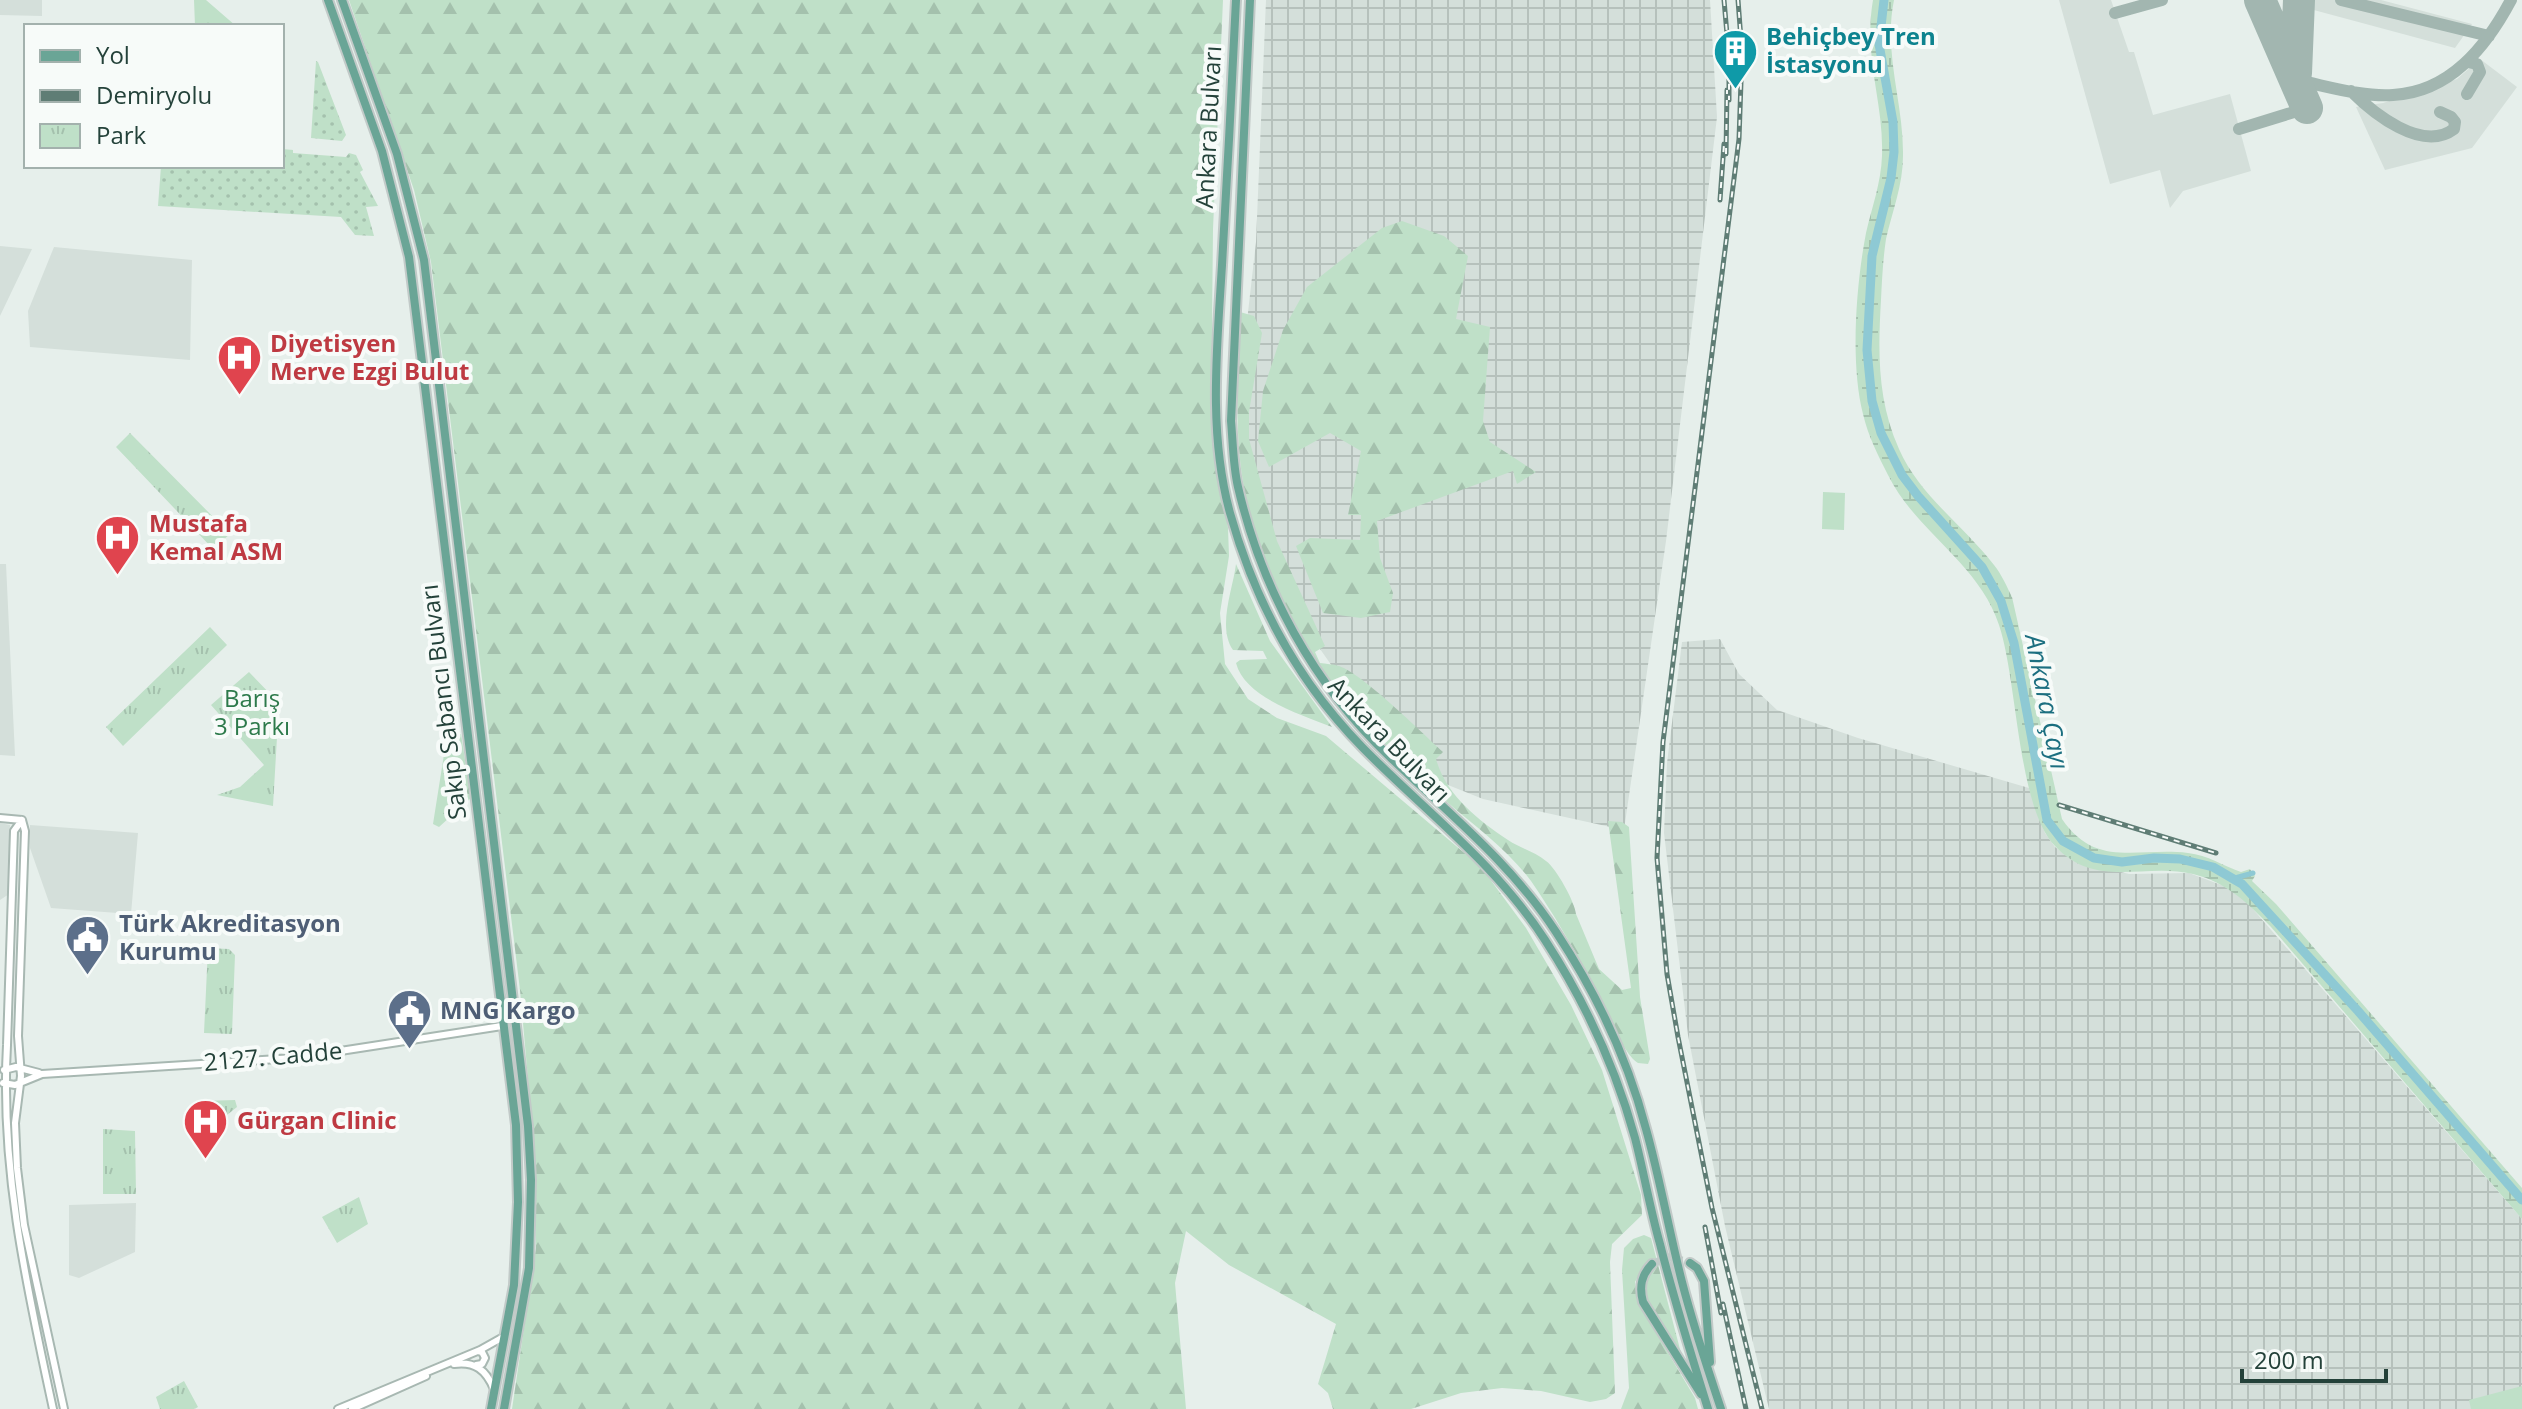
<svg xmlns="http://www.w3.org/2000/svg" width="2522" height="1409" font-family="'Open Sans',sans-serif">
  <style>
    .built { fill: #d4dfda }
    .industrial { fill: url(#industrial-grid) }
    .grass { fill: url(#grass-dots) }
    .forest { fill: url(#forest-firs) }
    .wetland { fill: url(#wetland-marsh) }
    .park { fill: url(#park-tufts) }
    .pitch { fill: #bfe0c8 }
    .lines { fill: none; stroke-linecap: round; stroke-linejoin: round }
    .canal { stroke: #8ec9d4; stroke-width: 5 }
    .river { stroke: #8ec9d4; stroke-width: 9 }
    .taxiway { stroke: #a2b6b0; stroke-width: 12 }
    .runway { stroke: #a2b6b0; stroke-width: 32 }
    .primary-tunnel { stroke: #bfccc8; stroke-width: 8; stroke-dasharray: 8 4; stroke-linecap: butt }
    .tertiary-casing { stroke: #a8b8b2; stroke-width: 10 }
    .primary-casing { stroke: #c2cac8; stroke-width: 12 }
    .tertiary { stroke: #fff; stroke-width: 6 }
    .primary { stroke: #6aa596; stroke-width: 8 }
    .rail-casing { stroke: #5f7d75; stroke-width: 5 }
    .rail { stroke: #f7fbf9; stroke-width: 2; stroke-dasharray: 6; stroke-linecap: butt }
    .labels { text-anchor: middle; stroke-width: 8; stroke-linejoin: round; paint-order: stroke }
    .culture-label { font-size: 24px; font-weight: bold; fill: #0d838f; stroke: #f7fbf9; text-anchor: start }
    .street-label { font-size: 24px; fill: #24423a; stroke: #f7fbf9 }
    .health-label { font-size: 24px; font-weight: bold; fill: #be3a42; stroke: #f7fbf9; text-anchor: start }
    .park-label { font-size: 24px; fill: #2d7a4b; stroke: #f7fbf9 }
    .service-label { font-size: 24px; font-weight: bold; fill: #4e5e75; stroke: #f7fbf9; text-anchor: start }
    .water-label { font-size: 26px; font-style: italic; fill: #1c6f80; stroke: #f7fbf9 }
  </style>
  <defs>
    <pattern id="industrial-grid" width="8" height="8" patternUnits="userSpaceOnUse" patternTransform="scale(2)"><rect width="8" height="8" fill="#d4dfda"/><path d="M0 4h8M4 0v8" fill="none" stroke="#b6c1bc"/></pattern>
    <pattern id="grass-dots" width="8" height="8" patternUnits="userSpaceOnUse" patternTransform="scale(2)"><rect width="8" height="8" fill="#bfe0c8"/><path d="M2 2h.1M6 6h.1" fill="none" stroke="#a4c1ad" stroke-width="1.8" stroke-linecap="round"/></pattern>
    <pattern id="forest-firs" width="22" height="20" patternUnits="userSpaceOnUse" patternTransform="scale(2)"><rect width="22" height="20" fill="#bfe0c8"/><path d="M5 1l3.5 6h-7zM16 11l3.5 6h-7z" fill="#a4c1ad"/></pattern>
    <pattern id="wetland-marsh" width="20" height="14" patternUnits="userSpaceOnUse" patternTransform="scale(2)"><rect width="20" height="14" fill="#bfe0c8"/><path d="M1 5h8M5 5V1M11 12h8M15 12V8" fill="none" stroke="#a4c1ad"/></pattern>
    <pattern id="park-tufts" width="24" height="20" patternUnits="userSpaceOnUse" patternTransform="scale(2)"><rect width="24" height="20" fill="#bfe0c8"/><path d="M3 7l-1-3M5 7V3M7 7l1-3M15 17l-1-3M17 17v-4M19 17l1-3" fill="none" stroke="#a4c1ad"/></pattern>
  </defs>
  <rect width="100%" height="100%" fill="#e6efeb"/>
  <path class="built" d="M0,0H42V16L0,15Z
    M2059,0H2111L2129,52H2134L2153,115L2230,94L2251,171L2183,191L2170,208L2160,170L2110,184Z
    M2310,0H2381L2472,24L2455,48L2310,9Z
    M2480,59L2517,87L2472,148L2385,170L2356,107L2383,103L2457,79Z
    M0,246L32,249L0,316Z
    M54,247L192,260L190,360L30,347L28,311Z
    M0,564H6L15,756L0,755Z
    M0,823L10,825L9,894L0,900Z
    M30,825L138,833L131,914L51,908L30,848Z
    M136,1203L135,1252L79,1278L69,1275V1205Z"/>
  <path class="industrial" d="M1266,0H1710L1717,117L1666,541L1624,830L1483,799L1443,783L1353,696L1292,609L1243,448L1246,330L1256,242Z
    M1720,639L1739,674L1777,710L1858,738L2029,788L2045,833L2055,847L2072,860L2129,874L2189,873L2224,886L2246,901L2522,1219V1409H1769L1725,1226L1688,1035L1664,833L1667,763L1682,642Z"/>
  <path class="grass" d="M316,61L318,62L346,135L342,141L311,138Z
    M282,149L293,150V153L346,157L349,153L356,155L363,170L360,172L378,206L366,207L374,236L355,235L341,217L158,206L161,166H282Z"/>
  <path class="forest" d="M194,0H206L236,26H195Z
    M349,0H1223L1213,229L1211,424L1228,528L1229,556L1220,613L1225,664L1248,699L1277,718L1326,736L1481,867L1526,928L1571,1005L1602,1070L1641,1195L1642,1215L1612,1244L1610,1262L1615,1393L1606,1399L1590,1402L1541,1391L1502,1388L1461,1393L1411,1409H1333L1328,1393L1318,1384L1336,1324L1229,1265L1186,1231L1175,1283L1186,1409H512L536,1248L534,1145L520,990L431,262L414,190Z
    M1402,221L1444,236L1468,256L1456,319L1490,327L1483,421L1490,442L1536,472L1517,484L1513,471L1377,521L1380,558L1393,593L1390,612L1361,618L1323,613L1296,546L1310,538L1360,540L1361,515H1348L1361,451L1330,433L1269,467L1258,441L1263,391L1283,330L1307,287L1382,228Z
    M1240,312L1254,316L1262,333L1249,412V439L1277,541L1325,646L1315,652L1320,663C1326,664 1333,664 1339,666C1363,674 1421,732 1443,752L1436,759C1446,795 1478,820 1508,840C1520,848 1535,852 1546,861C1556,868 1575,902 1576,914L1599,969L1622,990L1631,988L1608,821L1622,822L1629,827L1640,997L1650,1059L1648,1064L1638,1063C1622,1054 1601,998 1591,979C1572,946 1553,913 1531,881C1508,850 1476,827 1447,802C1423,781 1400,758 1376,736C1308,669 1259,576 1243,482C1234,427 1238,368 1240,312Z
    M1236,564L1270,641L1332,727C1302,715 1245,698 1236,663L1240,660L1267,659L1263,651L1233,650C1217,627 1233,589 1236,564Z
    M461,734L471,798L439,827L433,824L445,748L454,735Z
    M1644,1235L1651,1238L1681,1353L1648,1304L1644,1294L1649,1263L1642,1268L1635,1282L1637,1301L1695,1398L1698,1409H1621L1629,1388L1622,1270L1624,1248L1633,1239Z"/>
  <path class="wetland" d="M1873,0H1894C1883,54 1904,103 1903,156C1903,185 1892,212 1886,239C1883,259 1882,280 1881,300C1878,351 1877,400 1899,449C1919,495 1964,526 1994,565C2002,575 2007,587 2012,597L2062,819C2096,869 2137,847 2188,853C2208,855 2223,866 2241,872L2250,869L2255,876L2252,881L2276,904L2522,1188V1219L2271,927C2248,903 2226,882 2193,874C2144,862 2096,890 2055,846C2017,806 2018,682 1999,625C1979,563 1916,532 1888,475C1878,455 1868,436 1863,414C1850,363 1856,285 1866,233C1872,207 1881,183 1882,156C1884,102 1863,58 1873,0Z"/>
  <path class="park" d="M130,433L230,534L213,549L116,447Z
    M210,627L227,645L123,746L106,727Z
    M249,672L279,703L273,806L217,795L240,787L264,765L211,705Z
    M208,948L229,949L235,955L232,1034L204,1033Z
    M235,1100L237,1107L202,1135L201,1101Z
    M103,1129L135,1131L136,1194H103Z
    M359,1197L368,1224L337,1243L322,1217Z
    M184,1381L198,1407L194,1409H160L156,1397Z"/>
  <path class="pitch" d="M1823,492L1845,493L1844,530L1822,529Z
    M2522,1386V1409H2471L2469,1400Z"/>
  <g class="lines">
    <path class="canal" d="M2235,878L2253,873"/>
    <path class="river" d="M1884,0L1879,44L1893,122L1894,152L1891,178L1872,256L1867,350L1872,401L1881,433L1902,475L1918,496L1982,567L2001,601L2014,643L2047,820L2063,841L2094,858L2122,862L2154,858L2180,859L2213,867L2242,884L2358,1011L2522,1200"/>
    <path class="taxiway" d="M2341,0L2489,36
      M2115,13L2162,0
      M2296,80C2327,86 2361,97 2393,95C2450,92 2486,47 2511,0
      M2351,91C2373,113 2422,153 2454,129L2455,122L2451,117L2440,112
      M2467,94L2480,72L2477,64L2468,62
      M2239,129L2307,108"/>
    <path class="runway" d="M2260,0L2307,108
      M2296,73L2299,0"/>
    <path class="primary-tunnel" d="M1652,1264L1670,1257L1690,1263"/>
    <defs>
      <path id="tertiary" d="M0,818L22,820
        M22,820L14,831L7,1045C0,1169 27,1288 53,1409
        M22,820L25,831L18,1036L21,1076L15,1123L17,1168L24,1225L64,1409
        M4,1070L16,1067L39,1073
        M3,1083L15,1085L42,1074L295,1058L502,1026
        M454,1364C475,1361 486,1370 494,1389
        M476,1365L482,1364L485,1358L482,1352L478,1351
        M338,1409L480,1350L505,1336
        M352,1409L426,1376"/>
      <path id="primary" d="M328,0L382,151L409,257L516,1125L518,1202L514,1285L491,1409
        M342,0L397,154L424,260L528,1126L531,1180L529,1268L504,1409
        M1236,0C1232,88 1227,177 1222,265C1217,347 1208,433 1230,513C1255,602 1298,682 1363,748C1425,811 1496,864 1545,940C1584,1000 1616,1069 1635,1138C1644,1173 1650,1209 1660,1244C1674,1300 1691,1354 1708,1409
        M1250,0L1231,421C1233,443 1233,466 1238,487C1262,590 1313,684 1390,757C1448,813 1511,863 1556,932C1595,991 1628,1060 1646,1129C1660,1179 1669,1231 1682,1282C1693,1325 1707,1367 1721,1409
        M1690,1263L1697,1268L1704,1281L1710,1362
        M1652,1264C1641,1275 1639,1287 1643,1302L1701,1394"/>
    </defs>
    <use href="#tertiary" class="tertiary-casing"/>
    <use href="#primary" class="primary-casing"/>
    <use href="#tertiary" class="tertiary"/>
    <use href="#primary" class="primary"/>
    <defs>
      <path id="rail" d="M1724,0L1729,57V100
        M1738,0L1742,53L1739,139L1663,742L1657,858L1667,974L1678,1037L1712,1208L1762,1409
        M1726,154L1727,90
        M1720,200L1724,144
        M2059,805L2216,853
        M1705,1227L1721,1313
        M1723,1304L1746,1409"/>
    </defs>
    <use href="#rail" class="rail-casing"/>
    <use href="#rail" class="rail"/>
  </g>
  <defs>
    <symbol id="building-pin" viewBox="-11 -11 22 30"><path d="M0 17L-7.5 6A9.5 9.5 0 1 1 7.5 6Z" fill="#0f9aa8" stroke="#f7fbf9"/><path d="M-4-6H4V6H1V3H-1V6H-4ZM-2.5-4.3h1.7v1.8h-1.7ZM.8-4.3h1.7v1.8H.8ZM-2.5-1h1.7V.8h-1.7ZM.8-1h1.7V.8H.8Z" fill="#fff"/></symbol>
    <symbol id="hospital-pin" viewBox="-11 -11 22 30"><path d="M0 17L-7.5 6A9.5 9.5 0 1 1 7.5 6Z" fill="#e0444e" stroke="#f7fbf9"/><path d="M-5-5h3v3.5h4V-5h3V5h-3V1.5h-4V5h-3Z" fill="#fff"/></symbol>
    <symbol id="civic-pin" viewBox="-11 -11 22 30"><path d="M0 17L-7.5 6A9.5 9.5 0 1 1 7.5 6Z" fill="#5c6f8a" stroke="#f7fbf9"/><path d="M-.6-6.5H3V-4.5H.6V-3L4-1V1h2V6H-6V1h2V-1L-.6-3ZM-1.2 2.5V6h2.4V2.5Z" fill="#fff"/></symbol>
  </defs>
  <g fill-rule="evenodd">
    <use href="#building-pin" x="1710" y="26" width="51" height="69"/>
    <use href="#hospital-pin" x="214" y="332" width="51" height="69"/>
    <use href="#hospital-pin" x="92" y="512" width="51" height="69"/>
    <use href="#civic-pin" x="62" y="912" width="51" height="69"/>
    <use href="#civic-pin" x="384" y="986" width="51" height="69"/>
    <use href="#hospital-pin" x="180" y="1096" width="51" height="69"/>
  </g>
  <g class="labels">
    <g class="culture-label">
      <text x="1766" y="45">Behiçbey Tren<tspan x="1766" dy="28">İstasyonu</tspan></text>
    </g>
    <g class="street-label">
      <text transform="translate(1209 127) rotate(-87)" y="8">Ankara Bulvarı</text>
      <text transform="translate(444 702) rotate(-97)" y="8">Sakıp Sabancı Bulvarı</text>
      <text transform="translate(1389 740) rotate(46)" y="8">Ankara Bulvarı</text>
      <text transform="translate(273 1057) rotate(-5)" y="8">2127. Cadde</text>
    </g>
    <g class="health-label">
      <text x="270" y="352">Diyetisyen<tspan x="270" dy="28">Merve Ezgi Bulut</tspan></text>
      <text x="149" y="532">Mustafa<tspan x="149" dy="28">Kemal ASM</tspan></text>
      <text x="237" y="1129">Gürgan Clinic</text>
    </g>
    <g class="park-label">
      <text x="252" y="707">Barış<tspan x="252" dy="28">3 Parkı</tspan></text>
    </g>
    <g class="service-label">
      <text x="119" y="932">Türk Akreditasyon<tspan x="119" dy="28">Kurumu</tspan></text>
      <text x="440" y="1019">MNG Kargo</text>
    </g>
    <g class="water-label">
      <text transform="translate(2047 702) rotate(79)" y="9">Ankara Çayı</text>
    </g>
  </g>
  <rect x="24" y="24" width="260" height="144" fill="#f7fbf9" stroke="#a3b1ad" stroke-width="2"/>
  <rect x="40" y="50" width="40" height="12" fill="#6aa596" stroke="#a3b1ad" stroke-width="2"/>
  <text x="96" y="64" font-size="24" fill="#24423a">Yol</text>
  <rect x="40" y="90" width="40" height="12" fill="#5f7d75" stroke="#a3b1ad" stroke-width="2"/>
  <text x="96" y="104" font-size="24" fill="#24423a">Demiryolu</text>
  <rect x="40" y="124" width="40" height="24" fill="url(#park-tufts)" stroke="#a3b1ad" stroke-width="2"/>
  <text x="96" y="144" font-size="24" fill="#24423a">Park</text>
  <path d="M2242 1369v12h144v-12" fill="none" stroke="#24423a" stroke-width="4"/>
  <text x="2254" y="1369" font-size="24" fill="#24423a" stroke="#f7fbf9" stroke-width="6" paint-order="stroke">200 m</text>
</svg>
